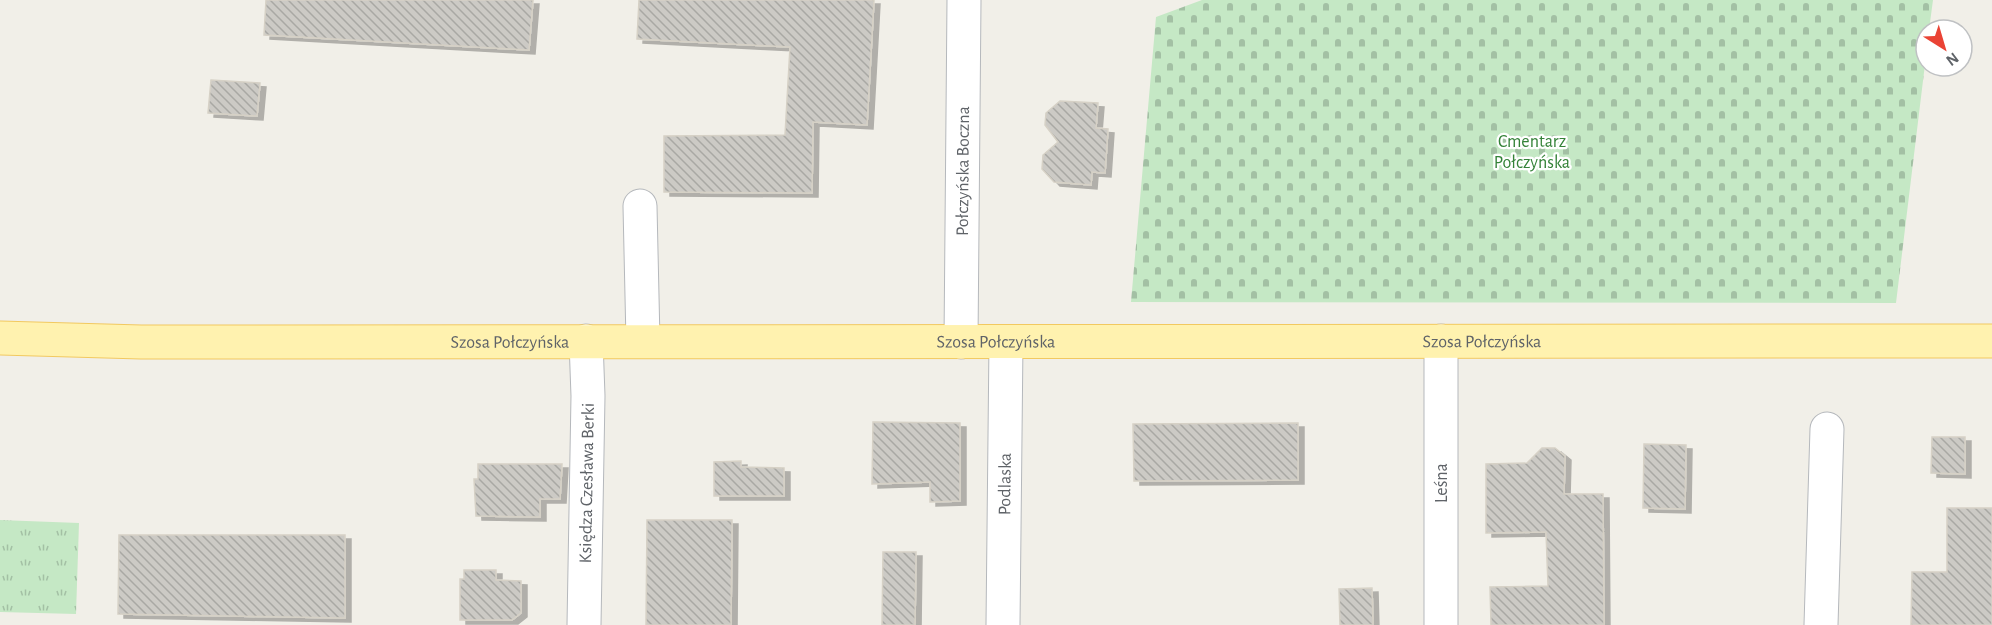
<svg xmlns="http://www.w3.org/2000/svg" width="1992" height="625" font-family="'Alegreya Sans',sans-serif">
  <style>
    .cemetery { fill: url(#cemetery-stones) }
    .park { fill: url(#park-tufts) }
    .building { fill: url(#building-back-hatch); stroke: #d6d1c6; stroke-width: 1.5; filter: url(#shadow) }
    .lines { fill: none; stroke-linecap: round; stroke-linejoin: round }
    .minor-casing { stroke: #b5b8bc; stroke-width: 35 }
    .major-casing { stroke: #f2c960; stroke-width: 35 }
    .minor { stroke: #fff; stroke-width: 33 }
    .major { stroke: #fff2af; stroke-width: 33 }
    .labels { text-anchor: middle; stroke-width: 4.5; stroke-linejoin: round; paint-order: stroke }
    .park-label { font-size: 18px; fill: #348238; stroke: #fff }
    .street-label { font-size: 18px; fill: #5f6368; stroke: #fff }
  </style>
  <defs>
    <pattern id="cemetery-stones" width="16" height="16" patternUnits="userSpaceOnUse" patternTransform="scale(1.5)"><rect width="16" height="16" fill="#c5e8c5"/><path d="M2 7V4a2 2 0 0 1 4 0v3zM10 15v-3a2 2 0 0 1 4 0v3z" fill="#a3c0a4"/></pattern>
    <pattern id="park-tufts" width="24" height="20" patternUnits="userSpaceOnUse" patternTransform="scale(1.5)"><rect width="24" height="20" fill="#c5e8c5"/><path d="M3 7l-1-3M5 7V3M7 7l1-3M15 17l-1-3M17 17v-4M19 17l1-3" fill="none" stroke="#a3c0a4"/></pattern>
    <pattern id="building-back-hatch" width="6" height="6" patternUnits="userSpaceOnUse" patternTransform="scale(1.5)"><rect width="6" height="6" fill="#cccac5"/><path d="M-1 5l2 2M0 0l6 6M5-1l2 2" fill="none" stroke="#a9a8a4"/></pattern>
    <filter id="shadow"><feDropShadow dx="6" dy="4" stdDeviation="0" flood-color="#0004"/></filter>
  </defs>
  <rect width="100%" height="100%" fill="#f1efe8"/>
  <path class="cemetery" d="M1202,0H1933L1929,30H1926V56L1896,303L1131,302L1156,17Z"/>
  <path class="park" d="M0,520L79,523L76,614L0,612Z"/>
  <path class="building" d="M266,0H533L529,50L264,35Z
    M639,0H874L867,125L813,122L812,193L664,192V136L785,135L790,47L637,39Z
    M211,80L260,83L257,116L208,113Z
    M1060,101L1098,103L1096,128L1108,129L1105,173L1092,172L1091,185L1054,182L1042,169L1043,155L1058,142L1045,125L1046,113Z
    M873,422L960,423V501L930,502V482L872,484Z
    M1298,423V480L1134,481L1133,424Z
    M1932,437H1965V474L1931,473Z
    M1644,444L1686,445L1685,509L1643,508Z
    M1542,448H1555L1565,456L1564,494H1603L1604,625H1491L1490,587L1548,586L1546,532L1486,533V464L1527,463Z
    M741,461V467L784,468V496H714V462Z
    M478,464H562L560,499H540V517L476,516L474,479H478Z
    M1947,508H1992V625H1911L1912,572H1947Z
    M647,520H732L731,625H646Z
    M119,535H345V618L118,614Z
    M883,552H916L915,625H882Z
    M464,570H496V580L521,581V613L512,620H460V579H464Z
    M1372,588L1373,625H1340L1339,589Z"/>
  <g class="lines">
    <defs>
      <g id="minor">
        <path d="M640,206L643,341"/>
        <path id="s1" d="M961,342L964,0"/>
        <path id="s2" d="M584,625L588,396L586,341"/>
        <path id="s3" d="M1003,625L1006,342"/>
        <path d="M1441,625V341"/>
        <path d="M1821,625L1827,429"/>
      </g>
      <g id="major">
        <path id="s4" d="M0,338L141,342L1992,341"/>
      </g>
    </defs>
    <use href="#minor" class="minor-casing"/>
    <use href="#major" class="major-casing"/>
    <use href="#minor" class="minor"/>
    <use href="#major" class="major"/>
  </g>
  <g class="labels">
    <g class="park-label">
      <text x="1532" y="147">Cmentarz<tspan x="1532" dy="21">Połczyńska</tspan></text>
    </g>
    <g class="street-label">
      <text dy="6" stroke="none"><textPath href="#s1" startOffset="171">Połczyńska Boczna</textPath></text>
      <text dy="6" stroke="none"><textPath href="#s4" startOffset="510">Szosa Połczyńska</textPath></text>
      <text dy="6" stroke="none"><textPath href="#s4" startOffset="1482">Szosa Połczyńska</textPath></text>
      <text dy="6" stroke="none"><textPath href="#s4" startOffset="996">Szosa Połczyńska</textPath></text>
      <text dy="6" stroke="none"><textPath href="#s2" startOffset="142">Księdza Czesława Berki</textPath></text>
      <text transform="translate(1441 483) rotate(-90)" y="6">Leśna</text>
      <text dy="6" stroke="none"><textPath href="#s3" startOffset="141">Podlaska</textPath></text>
    </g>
  </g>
  <g transform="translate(1944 48) rotate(143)"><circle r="28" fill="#ffffff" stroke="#bfc1c3" stroke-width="1.5"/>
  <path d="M0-4.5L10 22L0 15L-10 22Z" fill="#ea4335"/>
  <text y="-9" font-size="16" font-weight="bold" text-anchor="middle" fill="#5f6368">N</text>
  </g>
</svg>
